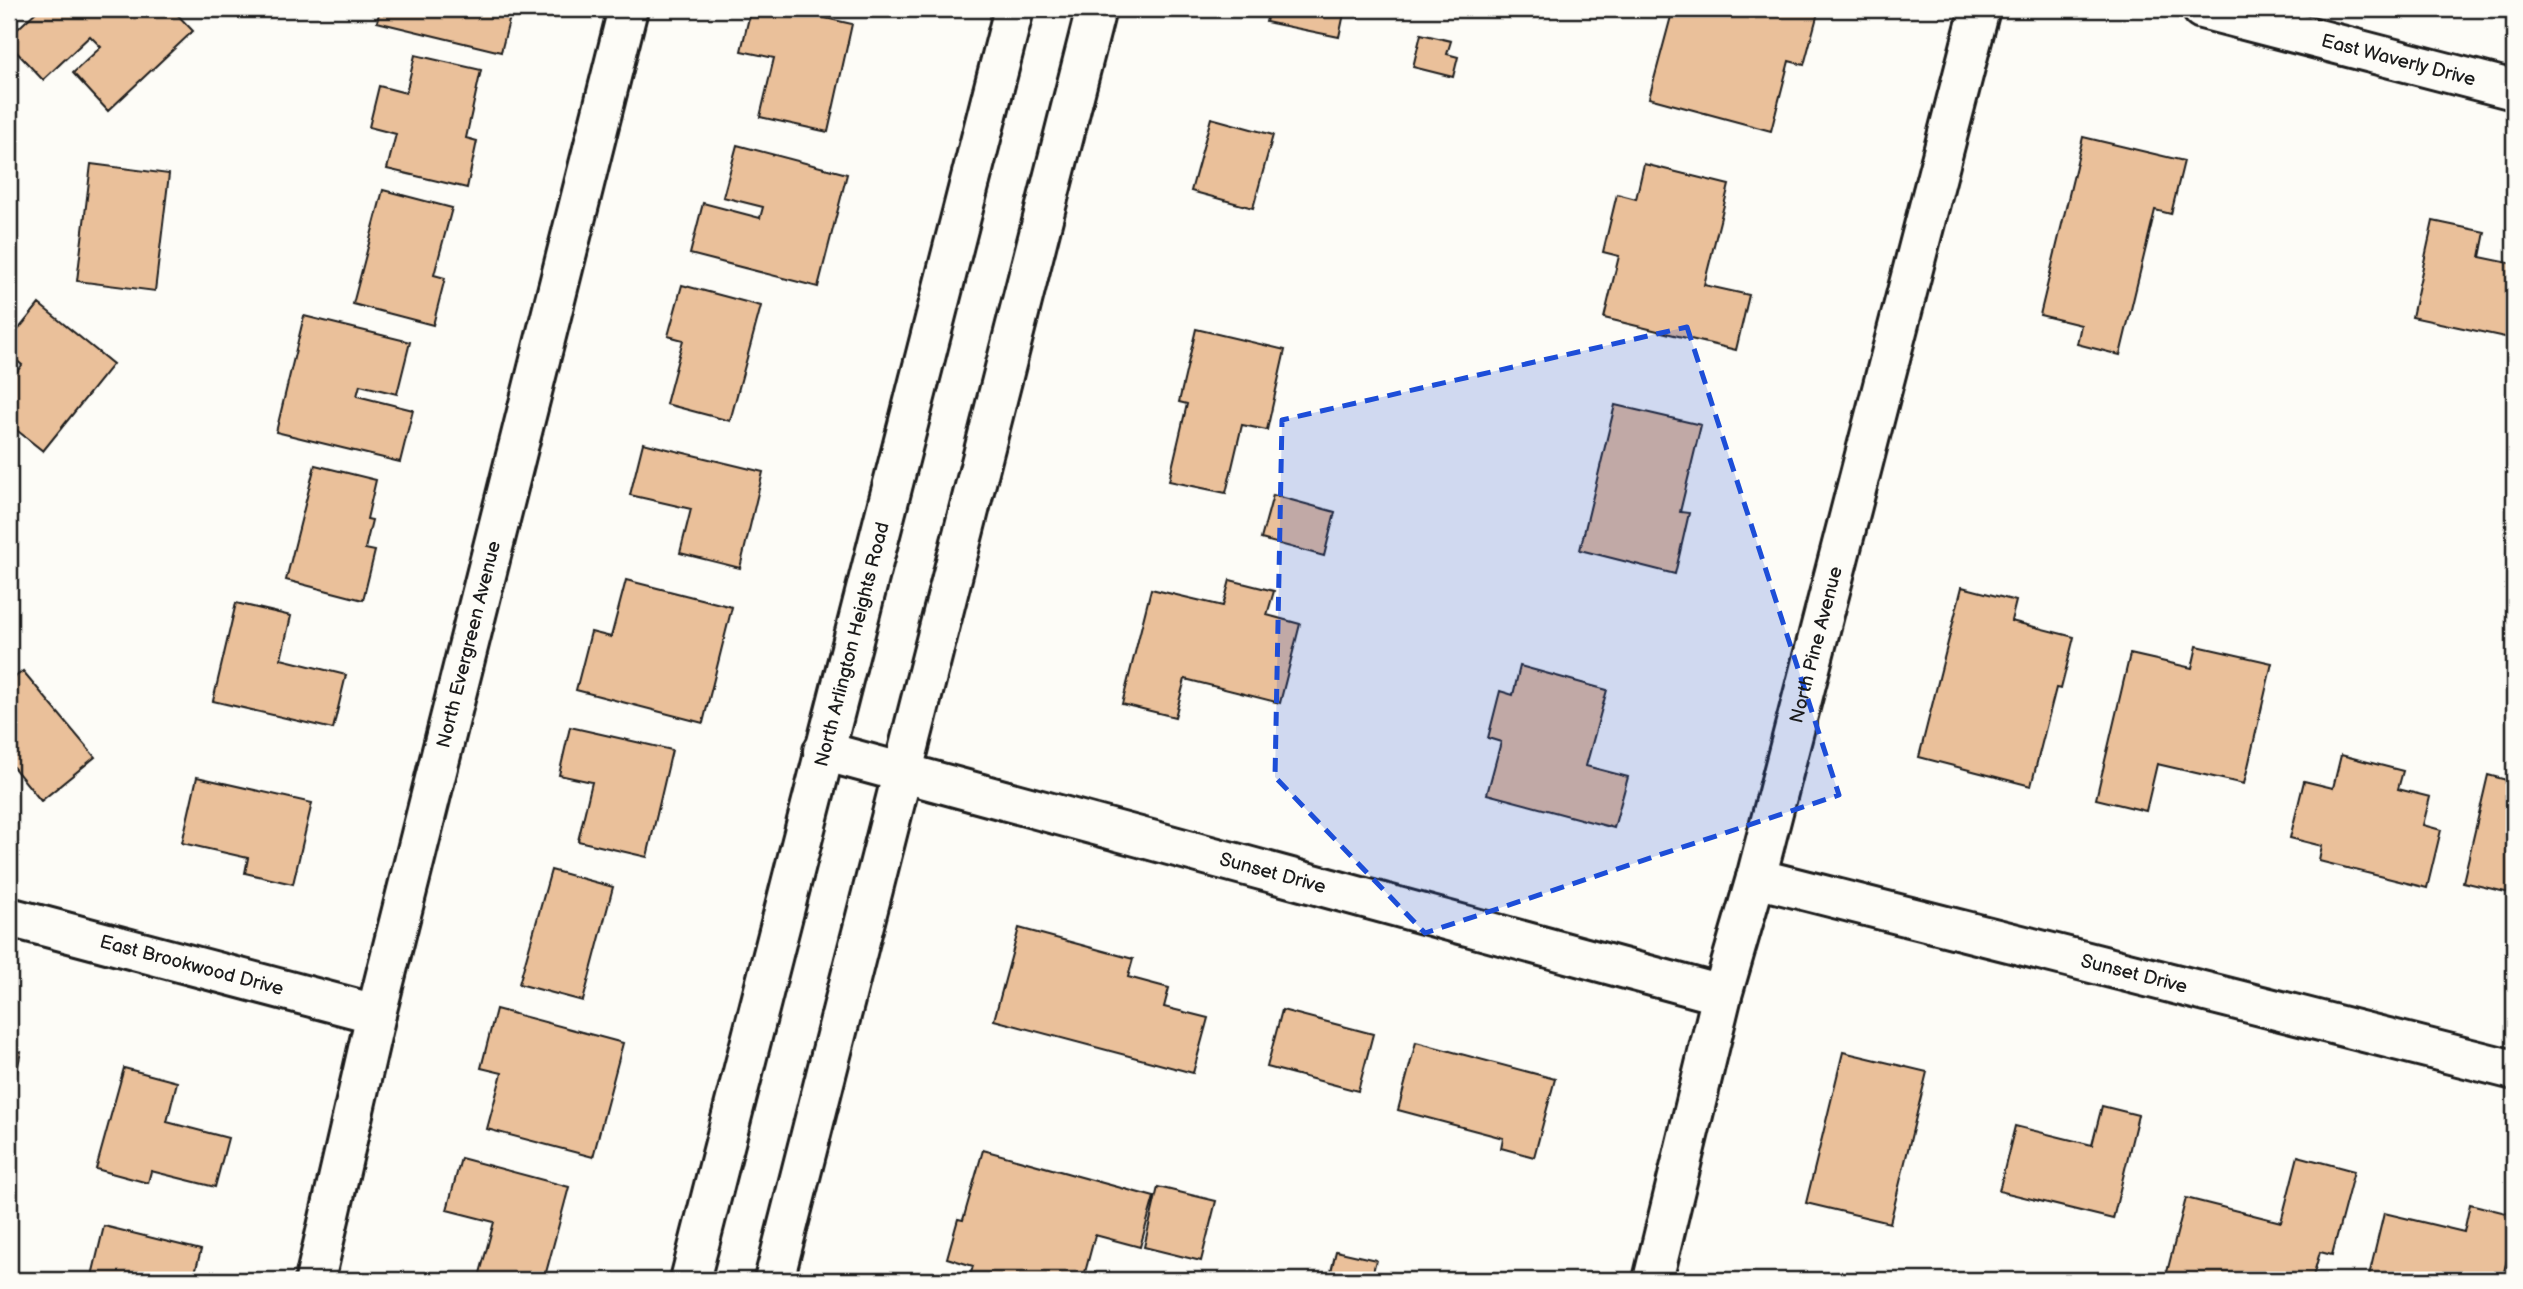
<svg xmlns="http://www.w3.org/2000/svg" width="2523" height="1289" font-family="'Balsamiq Sans',sans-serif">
<rect width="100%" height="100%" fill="#fdfcf7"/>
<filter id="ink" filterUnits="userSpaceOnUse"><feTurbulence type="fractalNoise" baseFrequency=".0143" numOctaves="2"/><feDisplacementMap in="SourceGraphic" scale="14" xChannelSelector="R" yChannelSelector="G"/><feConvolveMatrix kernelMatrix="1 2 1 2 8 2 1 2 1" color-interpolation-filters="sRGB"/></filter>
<g filter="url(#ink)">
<path fill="#eac09a" stroke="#1c1c1c" stroke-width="2" d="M39,9h133l21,22 -85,80 -35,-38 28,-26 -11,-11 -47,44 -34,-36v-7z
M380,9h132l-11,43 -124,-30z
M751,9h34l67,15 -24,108 -68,-15 14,-59 -33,-7z
M1269,9h76l-6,28 -73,-15z
M1673,9h146l-15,56 -15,-4 -18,70 -122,-33z
M1421,34l30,7 -4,13 11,3 -5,20 -40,-10z
M415,55l66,15 -15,68 11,3 -10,47 -80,-19 9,-35 -27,-7 10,-41 27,7z
M1211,118l62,17 -20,73 -62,-17z
M2083,137l101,24 -13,53 -16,-4 -35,145 -43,-11 4,-19 -41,-10z
M737,145l110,29 -29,113 -128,-33 13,-51 57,15 3,-11 -40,-10z
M91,164l78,10 -14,117 -78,-10z
M1644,164l85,21 -25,100 45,10 -13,55 -132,-32 15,-62 -16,-4 14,-58 19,5z
M383,190l69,18 -18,67 11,3 -12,47 -80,-21z
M2433,221l52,11 -5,25 34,7v75l-102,-22z
M682,285l79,21 -31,115 -64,-17 17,-64 -15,-4z
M39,304l74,60 -70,87 -34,-27v-42l13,-17 -13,-11v-13z
M304,316l106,26 -13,52 -37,-9 -3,11 56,14 -13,52 -124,-30z
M1196,329l89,21 -18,80 -25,-5 -16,68 -57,-12 18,-77 -8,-2z
M1615,405l86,20 -21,87 9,1 -14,61 -95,-24z
M643,443l120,29 -23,96 -60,-15 11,-44 -61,-14z
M315,465l61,15 -9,39 5,1 -7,29 10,2 -12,49 -77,-20z
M1273,495l62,17 -11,44 -63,-17z
M626,580l106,27 -29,116 -127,-33 15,-58 20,5z
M1230,580l44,11 -7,24 33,9 -20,79 -95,-24 -10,38 -53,-13 29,-115 72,17z
M1962,587l54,14 -5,20 63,16 -13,52 -5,-1 -25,98 -112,-29z
M236,603l55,13 -10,43 65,16 -13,54 -120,-28z
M2197,646l75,17 -28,121 -87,-20 -11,47 -50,-12 34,-145 62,14z
M1520,666l87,24 -21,76 42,11 -14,51 -127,-34 14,-52 -13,-4 12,-47 13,4z
M23,671l72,86 -54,44 -32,-39v-80z
M570,727l102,23 -25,107 -69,-16 14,-59 -33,-7z
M2341,755l62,16 -5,18 32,8 -7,28 18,5 -14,58 -108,-27 3,-15 -32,-8 14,-57 29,7z
M2488,775l26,7v112l-51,-12z
M197,777l115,26 -19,81 -48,-11 3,-15 -66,-15z
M551,870l62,17 -30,114 -64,-17z
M1019,928l114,31 -5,18 41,11 -5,19 44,11 -15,55 -199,-53z
M496,1009l127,34 -30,114 -106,-28 15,-56 -21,-5z
M1282,1010l91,24 -15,57 -91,-24z
M1416,1042l139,37 -21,78 -33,-9 2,-10 -105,-28z
M9,1049l12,3 -12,55z
M1843,1052l84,20 -37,151 -84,-20z
M124,1068l53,14 -10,40 61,16 -13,49 -64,-16 -3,12 -52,-14z
M2102,1106l36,9 -25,104 -114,-28 16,-65 77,19z
M983,1150l171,47 -14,50 -45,-12 -12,45h-114l4,-14 -26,-8 11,-39 5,1z
M2298,1156l56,15 -22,84 -12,-3 -8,28h-147l21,-82 95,24z
M461,1158l108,29 -25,93h-52l-13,-3 15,-55 -47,-12z
M1158,1187l58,14 -15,60 -57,-14z
M2470,1204l44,11v16l-12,49h-134l16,-67 80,19z
M104,1226l97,24 -8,30h-102z
M1336,1251l40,9 -5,20h-42z"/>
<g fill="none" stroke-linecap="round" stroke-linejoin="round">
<defs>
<g id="street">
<path id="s1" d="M2202,9l312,81"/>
<path id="s2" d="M823,751l899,244"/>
<path id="s3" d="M1756,878l758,192"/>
<path id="s4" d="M9,917l367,97"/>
<path id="s5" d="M315,1280l61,-266 252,-1005"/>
<path id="s6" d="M1653,1280l69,-285 34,-117 224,-869"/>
</g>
<g id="secondary">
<path id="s7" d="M690,1280l324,-1271"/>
<path d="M774,1280l322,-1271"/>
</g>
</defs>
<use href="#street" stroke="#1c1c1c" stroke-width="44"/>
<use href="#secondary" stroke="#1c1c1c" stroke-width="44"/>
<use href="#street" stroke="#fdfcf7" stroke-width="38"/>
<use href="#secondary" stroke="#fdfcf7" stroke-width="38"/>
</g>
</g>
<path fill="#1d4ed8" fill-opacity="0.2" stroke="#1d4ed8" stroke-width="5" stroke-dasharray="14 9" stroke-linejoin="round" d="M1687,327l152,468 -414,138 -150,-156 7,-357z"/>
<g text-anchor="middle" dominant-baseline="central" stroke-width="7" stroke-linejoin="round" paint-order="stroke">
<g font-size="19" fill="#1c1c1c" stroke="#fdfcf7">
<text stroke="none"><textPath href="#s1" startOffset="203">East Waverly Drive</textPath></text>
<text stroke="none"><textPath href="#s5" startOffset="654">North Evergreen Avenue</textPath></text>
<text stroke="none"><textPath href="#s7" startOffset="656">North Arlington Heights Road</textPath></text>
<text stroke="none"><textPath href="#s6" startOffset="656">North Pine Avenue</textPath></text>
<text stroke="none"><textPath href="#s2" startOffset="466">Sunset Drive</textPath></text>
<text stroke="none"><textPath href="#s4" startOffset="189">East Brookwood Drive</textPath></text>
<text stroke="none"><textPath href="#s3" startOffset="390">Sunset Drive</textPath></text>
</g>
</g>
<rect width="2523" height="1289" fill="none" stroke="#fdfcf7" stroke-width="35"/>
<rect x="18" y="18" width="2488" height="1254" fill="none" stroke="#1c1c1c" stroke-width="2.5" filter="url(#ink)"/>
</svg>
